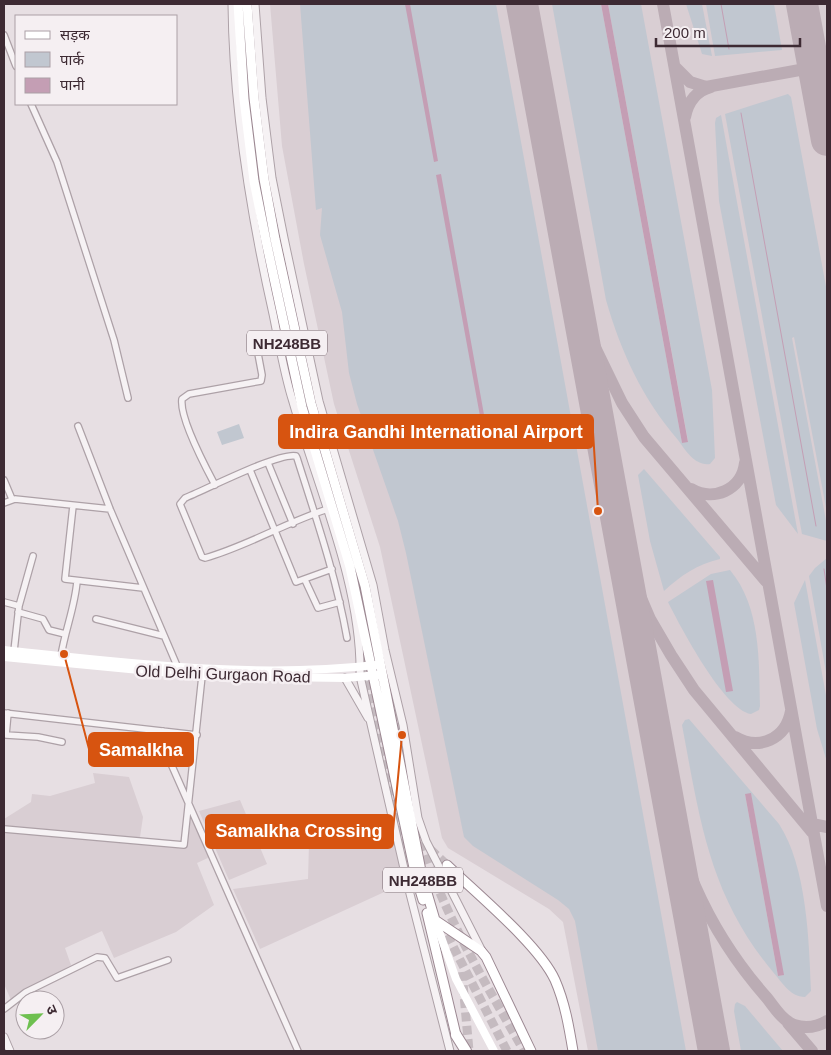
<svg xmlns="http://www.w3.org/2000/svg" width="831" height="1055" font-family="Arial,'Noto Sans Devanagari',sans-serif">
<rect width="100%" height="100%" fill="#e7dfe3"/>
<path fill="#d9ced3" d="M270,4h557v1047h-239l-25,-129 -14,-13 -101,-61 -6,-10 -62,-291 -46,-143 -30,-140 -22,-118z
M93,773l36,4 14,40 -4,27 48,5 4,-34 19,42 -13,6 17,42 -38,27 -62,26 -12,-27 -37,17 6,17 -60,35 -7,-16v-165l27,-17 1,-8 18,2 45,-13z
M240,800l27,64 -38,16 -30,-69z
M391,829l13,54 -144,66 -27,-60 75,-10 1,-35z"/>
<path fill="#c1c7d0" fill-rule="evenodd" d="M300,4h196l190,1047h-88l-23,-130 -6,-12 -11,-9 -85,-54 -9,-9 -58,-284 -8,-32 -41,-117 -8,-31 -7,-61 -22,-77 2,-27 -6,2z
M552,4h49l81,439 6,-2 -80,-437h33l71,386 3,68 -5,6c-15,2 -24,-13 -32,-24 -36,-42 -57,-88 -72,-140z
M686,4h16l10,52 -10,-2z
M706,4h68l8,46 -67,6z
M788,94l3,3 36,195v221l-33,-176 -2,1 35,188v15l-25,-7 -77,-420z
M721,115l77,419 -22,-29 -57,-304 -4,-78 1,-5z
M239,424l5,14 -22,7 -5,-13z
M644,469l76,88v2c-22,5 -40,17 -56,32l-14,-50 -12,-66z
M827,558v120l-18,-102 6,-8z
M730,570c31,37 29,91 30,136l-1,4 -8,4c-27,-4 -71,-88 -83,-112l43,-28z
M805,580l22,121v61l-10,-33 -23,-126z
M689,719l90,105c28,43 30,117 32,167l-6,6c-15,0 -23,-15 -32,-25 -64,-77 -73,-152 -91,-247l3,-5zM745,794h6l32,181 -5,1z
M737,1002l8,4 38,45h-42l-7,-40 1,-7z"/>
<path fill="#c49eb4" d="M405,4h5l28,157 -4,1z
M601,4h7l80,438 -6,1z
M441,174l47,263 -4,1 -48,-263z
M713,580l20,111 -7,1 -20,-111z
M751,793l33,182 -6,1 -33,-182z"/>
<g fill="none" stroke-linecap="round" stroke-linejoin="round">
<path stroke="#c49eb4" stroke-width="1" d="M721,4l8,45
M741,113l75,413
M824,569l3,20"/>
<path stroke="#bbacb4" stroke-width="12" d="M663,4l164,902
M804,4c2,21 4,42 23,54
M675,67l15,15 16,5 121,-22
M822,110l-1,-16 6,-18
M685,117c3,-15 11,-26 26,-30
M572,272l19,67 31,64 22,34 122,144
M691,489c22,13 51,1 54,-26
M615,508l11,46 12,37 12,28 21,36 23,35 118,142
M735,737c24,14 51,2 56,-26
M669,801c7,28 14,57 26,85 18,41 42,78 72,112 8,10 15,22 27,27 12,4 23,2 33,-4
M807,819l5,5 15,3
M788,1023l24,28"/>
<path stroke="#bbacb4" stroke-width="32" d="M522,4l192,1047
M802,4l25,136"/>
<path stroke="#c5bbc0" stroke-width="9" stroke-dasharray="9 4.5" stroke-linecap="butt" d="M252,12l3,47
M260,114l5,34
M361,641l41,203 9,18
M384,657l28,142
M415,816c16,79 70,166 109,235
M430,849l17,16
M441,923l66,128
M462,972l7,79"/>
<defs>
<path id="minor" d="M4,35l12,31
M31,104l26,58 57,178 14,58
M78,426l32,83 68,159
M268,463l25,61
M250,470l46,112 36,-13
M4,480l8,19
M215,485c-9,-17 -36,-67 -33,-86l7,-5 72,-13 1,-6 -6,-32
M4,503l11,-4 95,10
M73,506l-8,73 78,9
M331,508c-43,13 -83,38 -126,50l-3,-1 -22,-53 5,-6c20,-8 94,-46 111,-42l1,2c19,60 39,118 50,180
M305,580l13,28 22,-6
M4,602l15,4
M18,612l25,7 6,11 16,4
M96,619l68,17
M14,651l5,-45 14,-50
M61,656c4,-26 14,-49 16,-75
M4,713l193,22
M8,713l-2,22 32,2 24,5
M163,731v11l5,15 130,294
M4,829l180,16 18,-169
M4,1009l22,-17 71,-35 8,1 12,20 51,-18"/>
<path id="tertiary" d="M232,4c1,105 18,208 41,310 6,29 11,60 20,88 25,87 69,184 67,274l48,210 42,165
M255,4l7,94 10,80 12,60 35,163 54,184 12,65 18,75 15,93 8,23 57,112
M345,678l23,40
M4,1037l6,14"/>
<path id="trunk" d="M238,4l6,95 10,82 12,60 36,166 48,160 66,310 7,23
M247,4l7,94 10,81 11,60 36,164 54,183 57,290 13,44 46,31 5,6 45,94
M447,865c30,29 92,80 108,115 10,23 14,47 18,71
M427,913l29,122"/>
<path id="motorway" d="M456,1035l10,16"/>
</defs>
<use href="#minor" stroke="#ada1a7" stroke-width="8"/>
<use href="#tertiary" stroke="#ada1a7" stroke-width="9"/>
<use href="#trunk" stroke="#9c8892" stroke-width="11"/>
<use href="#motorway" stroke="#9c8892" stroke-width="12"/>
<use href="#minor" stroke="#f6f2f4" stroke-width="5.5"/>
<use href="#tertiary" stroke="#f6f2f4" stroke-width="7"/>
<path stroke="#fff" stroke-width="8" d="M4,650c123,13 247,29 372,15
M4,657l198,19 143,2 33,-3
M435,920l21,59 38,72"/>
<use href="#trunk" stroke="#fff" stroke-width="9"/>
<use href="#motorway" stroke="#fff" stroke-width="10"/>
</g>
<g text-anchor="middle" dominant-baseline="central" stroke-width="5" stroke-linejoin="round" paint-order="stroke">
<g fill="#f5eff2" stroke="#74656c" stroke-width="1">
<rect x="247" y="330.5" width="80" height="25" rx="4"/>
<rect x="383" y="867.5" width="80" height="25" rx="4"/>
</g>
<g font-size="15" font-weight="bold" fill="#3d2a33">
<text x="287" y="343">NH248BB</text>
<text x="423" y="880">NH248BB</text>
</g>
<g font-size="16" fill="#3d2a33" stroke="#f5eff2">
<text transform="translate(223 674) rotate(2)">Old Delhi Gurgaon Road</text>
</g>
</g>
<path fill="none" stroke="#d75410" stroke-width="2" d="M598 511L593 432M64 654L89 749M402 735L393 831"/>
<g fill="#d75410" stroke="#f5eff2" stroke-width="2">
<circle cx="598" cy="511" r="5"/>
<circle cx="64" cy="654" r="5"/>
<circle cx="402" cy="735" r="5"/>
</g>
<g fill="#d75410" stroke="#d75410" stroke-width="2">
<rect x="279" y="415" width="314" height="33" rx="5"/>
<rect x="89" y="733" width="104" height="33" rx="5"/>
<rect x="206" y="815" width="187" height="33" rx="5"/>
</g>
<g font-size="18" text-anchor="middle" font-weight="bold" fill="#fff">
<text x="436" y="438">Indira Gandhi International Airport</text>
<text x="141" y="756">Samalkha</text>
<text x="299" y="837">Samalkha Crossing</text>
</g>
<rect width="831" height="1055" fill="none" stroke="#3d2a33" stroke-width="10"/>
<rect x="15" y="15" width="162" height="90" fill="#f5eff2" stroke="#aba0a6"/>
<rect x="25" y="31" width="25" height="8" fill="#ffffff" stroke="#aba0a6"/>
<text x="60" y="40" font-size="15" fill="#3d2a33">सड़क</text>
<rect x="25" y="52" width="25" height="15" fill="#c1c7d0" stroke="#aba0a6"/>
<text x="60" y="65" font-size="15" fill="#3d2a33">पार्क</text>
<rect x="25" y="78" width="25" height="15" fill="#c49eb4" stroke="#aba0a6"/>
<text x="60" y="90" font-size="15" fill="#3d2a33">पानी</text>
<g transform="translate(40 1015) rotate(66)"><circle r="24" fill="#f5eff2" stroke="#aba0a6"/>
<path d="M0-4L9 19L0 12L-9 19Z" fill="#6ec050"/>
<text y="-8" font-size="14" font-weight="bold" text-anchor="middle" fill="#3d2a33">उ</text>
</g>
<path d="M656 38v8h144v-8" fill="none" stroke="#3d2a33" stroke-width="2.5"/>
<text x="664" y="38" font-size="15" fill="#3d2a33" stroke="#f5eff2" stroke-width="4" paint-order="stroke">200 m</text>
</svg>
